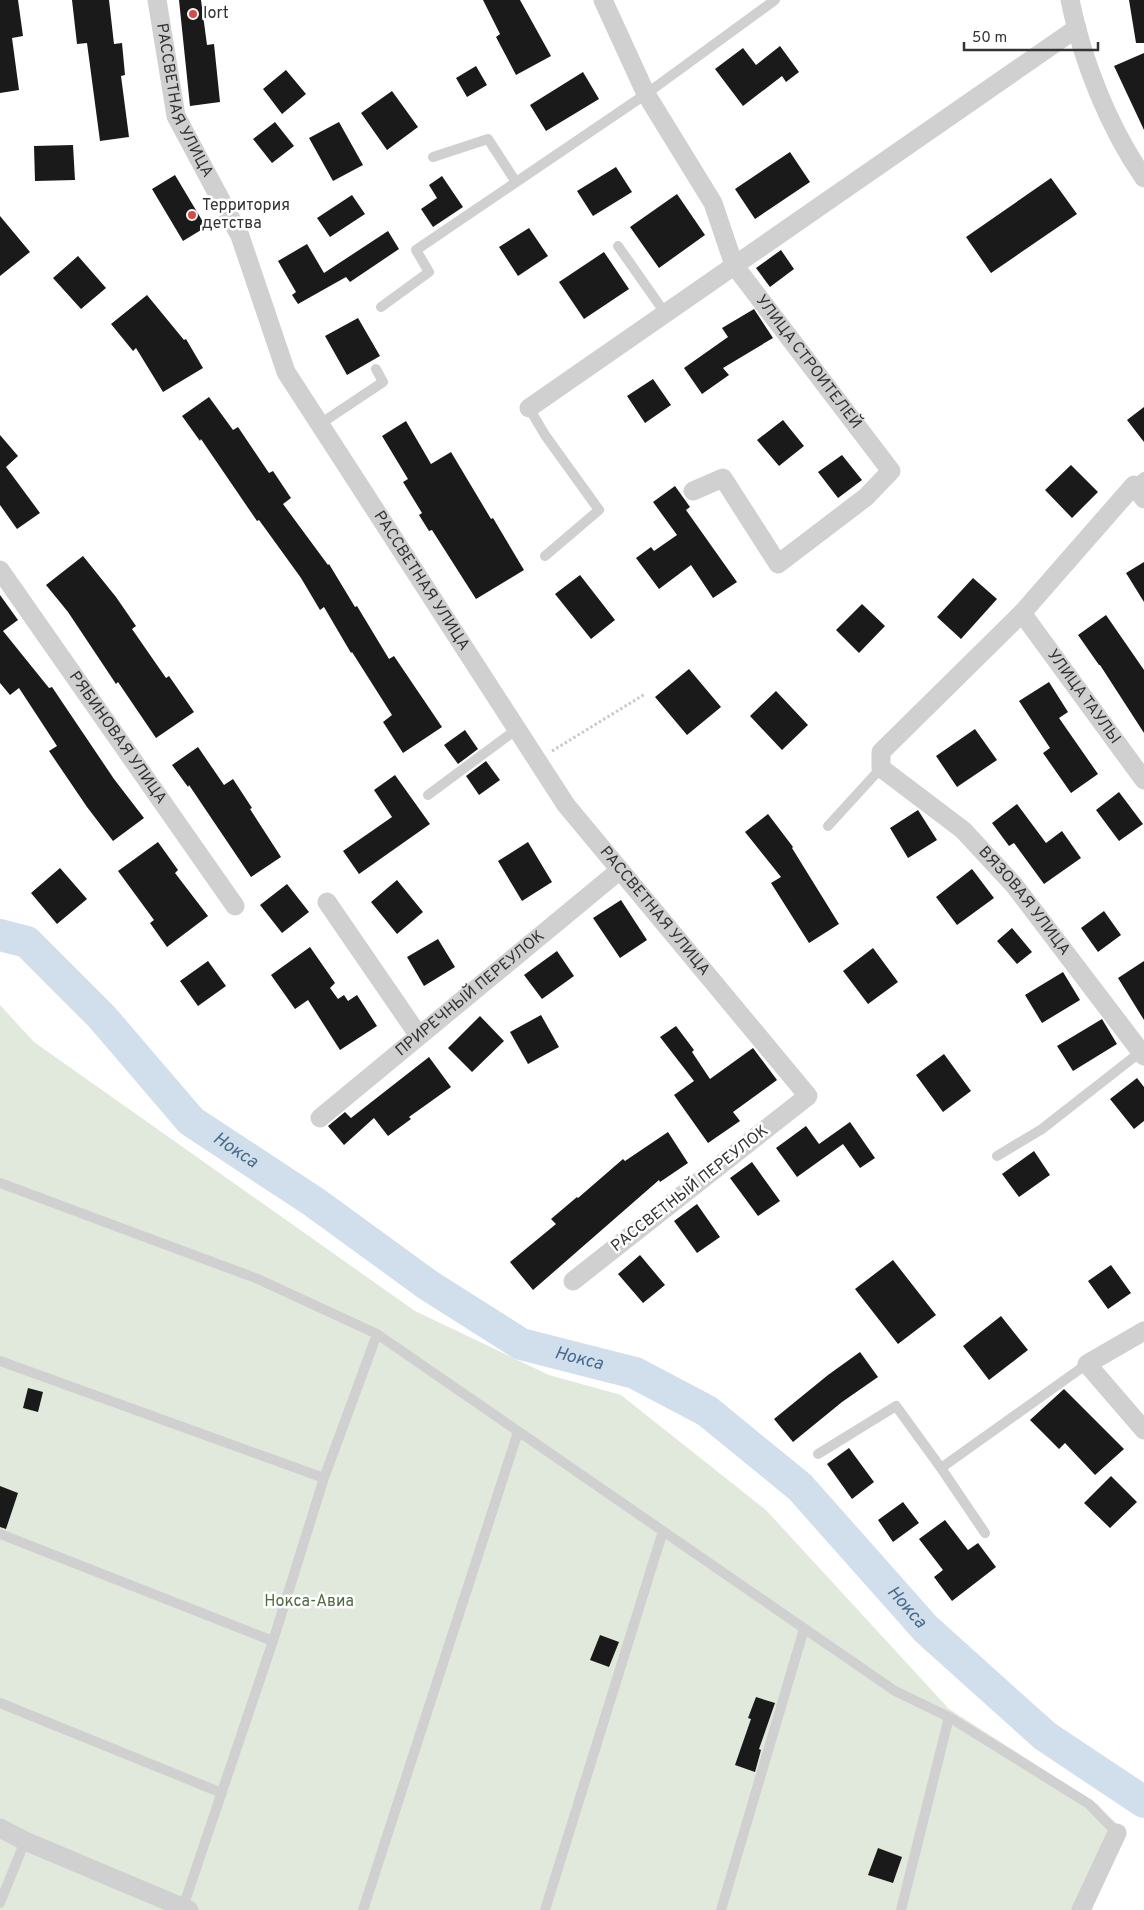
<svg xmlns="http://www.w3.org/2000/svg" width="1144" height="1910" font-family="Overpass,sans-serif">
<rect width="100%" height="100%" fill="#fff"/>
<path fill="#e1e9dd" d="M0,1005l34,37 381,269 134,64 72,20 145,115 183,199 147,94 28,28 -38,79h-1086z"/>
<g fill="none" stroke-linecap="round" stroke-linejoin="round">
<path stroke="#d1deeb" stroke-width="32" id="s1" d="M0,935l27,7 75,75 89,104 123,81 114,83 93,59 114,29 72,38 93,76 126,142 119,107 99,66"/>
</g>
<path fill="#1a1a1a" d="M0,0h18l5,36 -11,2 7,52 -19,3z
M72,0h37l5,44 8,-1 3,32 -4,1 8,61 -29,4 -13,-98 -10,1z
M179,0h22l6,45 7,-1 6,58 -30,4z
M483,0h37l31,56 -35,19 -20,-38 4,-3z
M1129,0h15v43h-8z
M780,46l19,26 -13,10 -4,-6 -39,30 -28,-37 28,-21 13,17z
M1144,53v77l-30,-64z
M476,66l11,19 -20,12 -11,-19z
M286,70l20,24 -24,20 -19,-25z
M583,72l16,27 -53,32 -16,-26z
M392,91l26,36 -31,23 -26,-37z
M275,122l19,24 -22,17 -19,-24z
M339,122l24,43 -30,16 -24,-43z
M73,145l2,35 -40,1 -1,-35z
M790,152l20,30 -55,37 -20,-30z
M616,167l16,25 -39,24 -16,-25z
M175,175l31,52 -23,14 -31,-52z
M442,176l21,31 -30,20 -12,-18 16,-11 -8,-13z
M1051,178l26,36 -86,59 -25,-36z
M677,194l28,41 -46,33 -29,-41z
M352,195l13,19 -35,23 -13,-19z
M0,216l30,36 -30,24z
M529,228l19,28 -30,20 -19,-29z
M388,231l11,18 -49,33 -4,-5 -48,27 -6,-9 4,-3 -18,-31 29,-17 17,29z
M781,250l13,19 -24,18 -14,-19z
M604,252l25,37 -45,30 -25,-37z
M78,256l28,32 -25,21 -28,-31z
M147,295l37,45 2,-1 17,29 -40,24 -27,-44 -3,3 -22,-27z
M754,309l19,29 -50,30 6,7 -27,19 -18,-26 44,-31 -6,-9z
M358,318l22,38 -33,19 -22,-39z
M653,379l18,26 -26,18 -18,-27z
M209,397l24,33 5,-3 31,46 4,-2 18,27 -8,6 45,61 1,-1 26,43 2,-1 32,53 5,-3 48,71 -39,26 -20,-31 9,-7 -40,-63 -1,1 -27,-46 -4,3 -19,-32 -42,-58 -2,1 -56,-82 -1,2 -18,-25z
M1144,407v35l-17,-22z
M783,420l21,26 -25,20 -22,-26z
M406,421l25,43 20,-12 40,67 2,-1 31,52 -48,29 -44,-69 -3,1 -10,-16 3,-2 -19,-31 5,-3 -26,-43z
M0,435l18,21 -12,11 34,46 -23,16 -17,-24z
M842,455l20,25 -24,18 -20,-26z
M1071,465l27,27 -26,26 -27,-28z
M675,486l15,21 -4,3 51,72 -24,16 -22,-33 -32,24 -23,-31 15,-11 3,4 23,-16 -24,-33z
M83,556l33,41 20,29 -4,3 34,49 3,-2 25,36 -38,26 -38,-56 -2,2 -48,-72 -22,-27z
M1144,562v40l-18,-29z
M580,575l35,45 -24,19 -36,-45z
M973,578l24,21 -36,40 -24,-22z
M0,595l18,25 -15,11 46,57 3,-1 62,92 30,39 -31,23 -26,-34 -38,-56 8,-5 -38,-58 -9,7 -10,-12z
M862,604l23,22 -26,27 -23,-23z
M1106,615l38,55v63l-44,-68h-1l-21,-30z
M689,669l32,38 -34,28 -32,-38z
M1049,682l19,30 -9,6 39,56 -27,19 -28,-40 7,-5 -31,-47z
M776,691l32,34 -26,25 -32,-34z
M975,729l22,31 -40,27 -21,-31z
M465,730l13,19 -20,15 -14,-19z
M198,747l26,38 9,-6 19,29 -2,1 31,48 -30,20 -62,-92 -1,2 -16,-22z
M486,761l14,19 -21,15 -13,-19z
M395,775l35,49 -71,50 -16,-23 49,-34 -18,-27z
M1119,792l24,32 -24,17 -23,-31z
M1017,804l29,39 16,-12 19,27 -37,26 -30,-41 -5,3 -17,-23z
M918,810l19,30 -29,18 -18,-30z
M768,814l25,33 -1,1 47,76 -30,19 -38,-60 10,-6 -36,-45z
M158,842l20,28 -3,3 33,43 -41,31 -17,-24 4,-3 -36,-49z
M528,842l24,40 -30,19 -24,-40z
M60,868l27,31 -30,25 -26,-31z
M972,869l22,29 -37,27 -21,-28z
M397,880l26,32 -26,22 -26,-32z
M287,884l22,28 -27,21 -22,-28z
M621,900l26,40 -27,18 -27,-40z
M1104,911l17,24 -23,17 -17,-24z
M1012,928l20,24 -15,12 -20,-23z
M438,939l17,28 -31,19 -17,-29z
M310,947l25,36 -5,5 8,11 6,-4 4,6 9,-6 20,31 -37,24 -32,-50 -13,9 -24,-34z
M873,948l25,34 -30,22 -25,-33z
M557,951l17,25 -32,23 -18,-24z
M208,961l18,25 -28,20 -18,-25z
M1144,961v59l-26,-42z
M1063,972l17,28 -38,23 -17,-28z
M541,1015l18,32 -31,17 -18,-32z
M480,1016l24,25 -32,31 -24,-24z
M1102,1019l15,25 -44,27 -16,-25z
M676,1026l18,24 -2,2 18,27 43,-31 24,32 -44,32 7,9 -32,22 -34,-48 20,-14 -34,-44z
M944,1054l27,37 -28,21 -27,-37z
M429,1057l22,30 -42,30 2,2 -23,17 -14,-18 -30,27 -16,-19 17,-14 6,6z
M1137,1078l7,9v34l-10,8 -24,-30z
M850,1122l25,36 -15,10 -17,-24 -46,33 -21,-29 30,-22 13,18z
M668,1132l20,31 -28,19 -1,-2 -126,110 -23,-28 46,-38 -5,-5 26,-22 1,1 45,-39 2,2z
M1034,1151l16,24 -31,22 -17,-23z
M752,1162l28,39 -22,15 -28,-38z
M697,1204l23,33 -23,16 -23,-32z
M640,1255l25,30 -22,18 -25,-29z
M893,1260l43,55 -38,29 -43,-55z
M1111,1265l20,28 -23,16 -20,-28z
M1001,1316l27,34 -39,30 -26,-34z
M860,1352l18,25 -36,25 -49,40 -19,-23 54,-44z
M28,1388l15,4 -5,20 -15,-4z
M1064,1389l60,60 -29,26 -30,-32 -6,6 -29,-29z
M849,1448l25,34 -22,17 -25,-35z
M1111,1476l26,26 -27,26 -26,-25z
M0,1486l18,7 -12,36 -6,-2z
M903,1502l16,21 -26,19 -15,-22z
M945,1520l23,30 10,-7 18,24 -44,34 -18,-24 9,-7 -24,-31z
M600,1635l19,7 -10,25 -19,-7z
M756,1697l19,6 -16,46 2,1 -6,22 -20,-7 16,-46 -3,-1z
M878,1848l24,9 -9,26 -25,-8z"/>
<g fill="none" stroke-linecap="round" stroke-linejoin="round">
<path stroke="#cacaca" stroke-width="3" stroke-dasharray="2.5 2.5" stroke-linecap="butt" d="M552,751l93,-57"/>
<path stroke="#d0d0d0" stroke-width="10" d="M433,157l55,-18 28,43
M618,246l47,67
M381,307l48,-35 -13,-22 230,-156 129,-94
M529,408l16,27 54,75 -54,46
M320,424l63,-42 -7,-13
M1134,485l10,-8
M428,795l89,-66
M828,826l53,-58
M997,1156l45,-27 101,-79
M0,1183l258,96 119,55 518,357 54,26 140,87 28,29
M0,1361l324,117
M818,1454l78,-48 45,62 146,-104
M941,1468l44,65
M0,1534l273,107
M0,1703l222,90
M0,1903l25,-62
M182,1910l91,-269 51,-163 53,-144
M363,1910l155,-478
M545,1910l118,-379
M721,1910l83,-281
M901,1910l48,-193"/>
<g stroke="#d0d0d0" stroke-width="19">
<path id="s2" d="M157,0l19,116 64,120 46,136 280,433 242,291 -235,185"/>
<path id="s3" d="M603,0l43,94 67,109 21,62 157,206 -25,26 -88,67 -55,-86 -30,13"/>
<path d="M1070,0c12,60 39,128 74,178"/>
<path d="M529,408l548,-380"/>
<path id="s4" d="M1144,499l-10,-14 -112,128 -141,139v16l82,62 51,55 130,171"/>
<path id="s5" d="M0,570l235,336"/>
<path id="s6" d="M1022,613l122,167"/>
<path d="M327,902l92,134"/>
<path id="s7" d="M320,1118l300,-248"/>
<path d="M1144,1331l-57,33 57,66"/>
<path d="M0,1828l25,13 164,69"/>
<path d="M1081,1910l36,-77"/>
</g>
</g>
<g fill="#d74b47" stroke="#fff" stroke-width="2">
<circle cx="193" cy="14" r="5"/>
<circle cx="192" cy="215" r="5"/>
</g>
<g text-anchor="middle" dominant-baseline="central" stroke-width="5" stroke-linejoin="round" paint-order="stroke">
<g font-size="16" fill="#333" stroke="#fff" text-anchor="start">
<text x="203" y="14">Iort</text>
<text x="202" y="206">Территория<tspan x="202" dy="18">детства</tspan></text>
</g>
<g font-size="16" fill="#333" stroke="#fff">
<text stroke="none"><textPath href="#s2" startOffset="105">РАССВЕТНАЯ УЛИЦА</textPath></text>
<text stroke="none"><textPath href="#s3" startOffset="419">УЛИЦА СТРОИТЕЛЕЙ</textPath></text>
<text stroke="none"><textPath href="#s2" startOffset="646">РАССВЕТНАЯ УЛИЦА</textPath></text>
<text stroke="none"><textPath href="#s6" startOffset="104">УЛИЦА ТАУЛЫ</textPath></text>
<text stroke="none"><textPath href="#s5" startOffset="205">РЯБИНОВАЯ УЛИЦА</textPath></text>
<text stroke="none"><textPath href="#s4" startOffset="598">ВЯЗОВАЯ УЛИЦА</textPath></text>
<text stroke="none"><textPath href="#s2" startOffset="1051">РАССВЕТНАЯ УЛИЦА</textPath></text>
<text stroke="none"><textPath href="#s7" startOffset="195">ПРИРЕЧНЫЙ ПЕРЕУЛОК</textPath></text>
<text transform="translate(690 1189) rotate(-38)">РАССВЕТНЫЙ ПЕРЕУЛОК</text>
</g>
<g font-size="16" fill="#526b43" stroke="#fff">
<text x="309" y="1602">Нокса-Авиа</text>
</g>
<g font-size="18" font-style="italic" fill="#466b8f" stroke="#fff">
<text stroke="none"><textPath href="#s1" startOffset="324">Нокса</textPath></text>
<text stroke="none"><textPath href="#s1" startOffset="729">Нокса</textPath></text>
<text stroke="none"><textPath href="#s1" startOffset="1149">Нокса</textPath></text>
</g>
</g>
<path d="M964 42v8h134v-8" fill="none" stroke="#333333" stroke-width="2.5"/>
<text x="972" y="42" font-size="15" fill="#333333" stroke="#ffffff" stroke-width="4" paint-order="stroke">50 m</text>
</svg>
